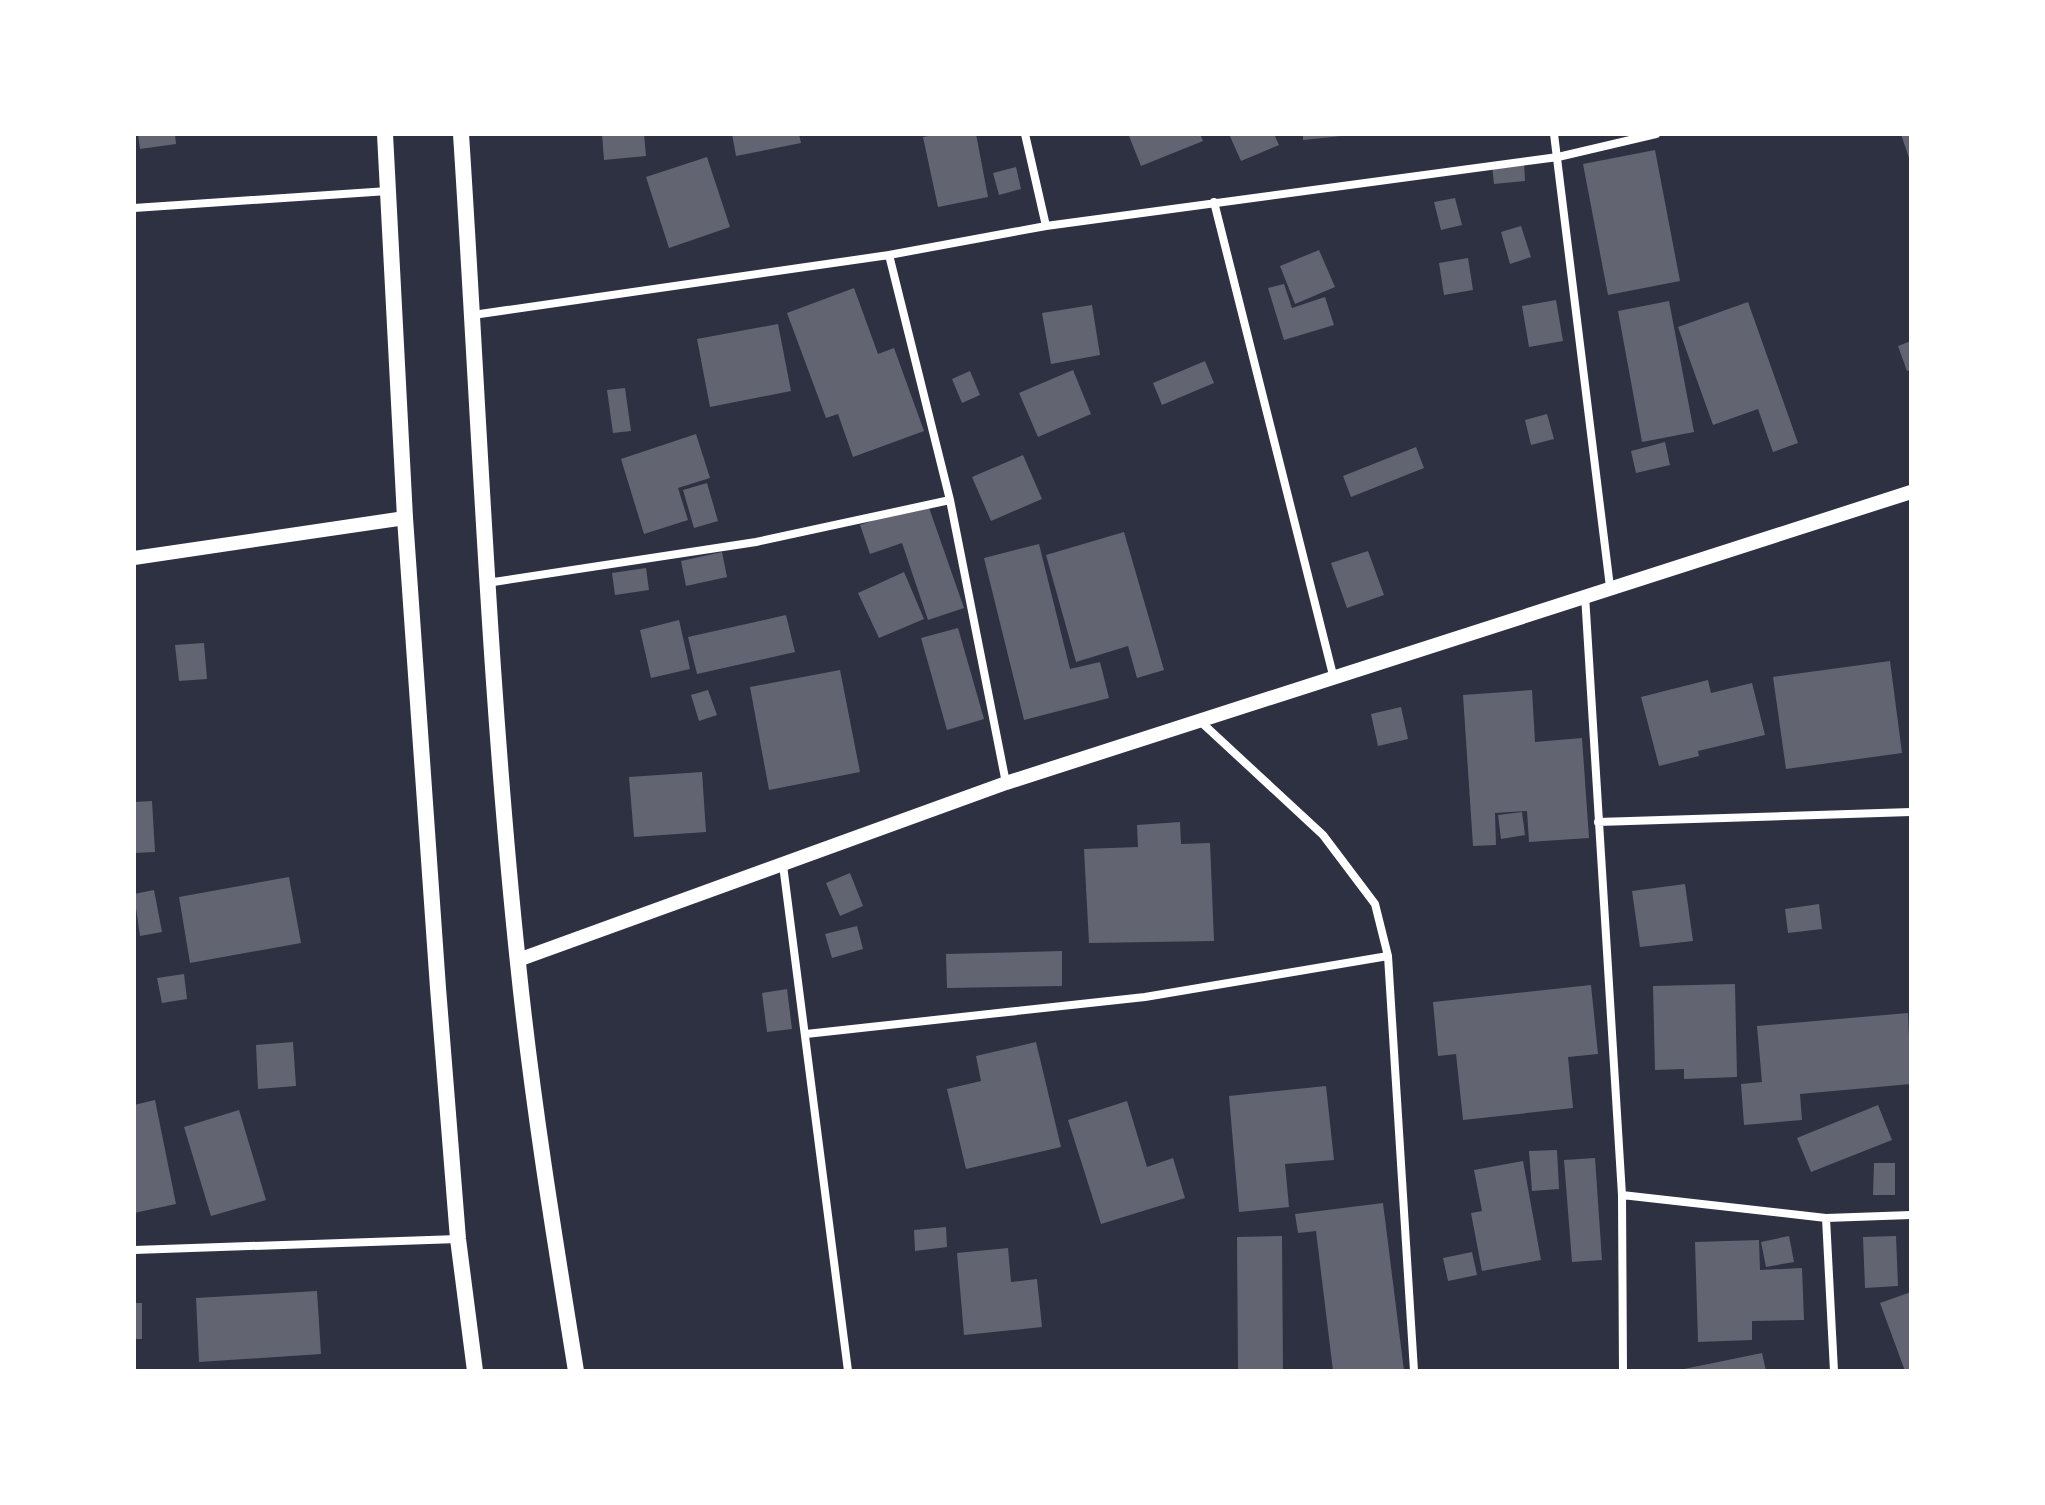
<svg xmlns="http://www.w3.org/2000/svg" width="2045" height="1505" font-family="'Public Sans',sans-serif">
<rect width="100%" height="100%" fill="#2d3142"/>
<path fill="#626471" d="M138,134h37l1,10 -36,5z
M602,134h42l2,22 -42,4z
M732,134h67l2,9 -65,13z
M940,134h36l12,63 -50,10 -15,-70z
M1133,134h67l3,7 -62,25 -12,-30z
M1229,134h45l5,11 -38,16z
M1303,134h39v2l-39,4z
M1901,134h10v27h-1z
M1655,150l25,131 -72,14 -25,-131z
M707,157l23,70 -61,21 -23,-71z
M1524,163l1,18 -31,3 -2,-19z
M1016,167l5,22 -22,6 -6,-22z
M1455,198l7,27 -21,5 -7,-28z
M1521,226l10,31 -21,7 -9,-32z
M1319,250l16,37 -40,17 -15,-38z
M1468,258l5,32 -29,5 -5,-32z
M1284,284l8,24 33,-11 9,28 -50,15 -16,-52z
M854,288l24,66 16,-6 30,83 -71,26 -15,-43 -12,4 -39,-105z
M1556,300l7,41 -34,6 -7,-41z
M1669,301l25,131 -52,10 -24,-131z
M1748,302l50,141 -25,9 -15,-43 -45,16 -35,-98z
M1092,305l8,50 -49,9 -9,-51z
M778,324l13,67 -81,16 -13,-68z
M1911,341v29l-4,1 -9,-25z
M1205,361l9,22 -52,22 -9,-22z
M1073,370l18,44 -53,23 -19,-44z
M970,371l10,24 -18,8 -10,-24z
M625,388l6,43 -18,2 -6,-43z
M1547,414l7,25 -23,6 -6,-25z
M696,434l14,44 -32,10 10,32 -44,14 -23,-75z
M1665,442l5,23 -34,8 -5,-22z
M1416,447l8,21 -73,29 -8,-21z
M1023,455l19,44 -51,22 -19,-44z
M707,483l11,38 -24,7 -11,-38z
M927,502l37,106 -36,12 -26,-77 -32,11 -10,-29z
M1124,532l40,138 -27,8 -9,-32 -52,16 -30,-107z
M1039,544l31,125 30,-7 9,36 -85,22 -40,-162z
M1368,551l16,44 -37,13 -16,-45z
M722,552l5,25 -41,9 -5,-25z
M646,568l3,22 -34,5 -3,-22z
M904,572l20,47 -45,19 -21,-45z
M786,615l9,37 -98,22 -9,-37z
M679,620l11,49 -39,9 -11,-48z
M958,628l26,91 -37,11 -26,-92z
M204,643l3,36 -28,2 -4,-36z
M1890,661l12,92 -116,16 -13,-92z
M840,670l20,102 -91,18 -19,-103z
M1708,680l3,13 41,-10 13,52 -67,16 1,5 -40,10 -18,-69z
M708,690l9,25 -18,6 -8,-26z
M1532,690l3,52 47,-4 7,100 -60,4 -2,-31 -32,2 1,32 -23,1 -10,-151z
M1401,707l7,32 -30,7 -7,-32z
M702,772l4,60 -72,5 -5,-60z
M152,801l3,51 -21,1v-51z
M1522,812l3,23 -24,4 -3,-24z
M1180,822l1,22 29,-1 4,98 -125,2 -5,-94 54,-2 -1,-22z
M850,873l13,33 -23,10 -14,-33z
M289,877l12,66 -111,20 -11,-66z
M1685,884l8,57 -53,6 -8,-56z
M154,890l8,42 -22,4 -6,-42z
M1819,904l3,25 -34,4 -3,-24z
M857,926l6,23 -31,9 -7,-24z
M1062,951v35l-115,2 -1,-34z
M184,974l3,25 -25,4 -5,-25z
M1735,984l2,93 -53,2v-10l-29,1 -2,-84z
M1591,985l7,69 -30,3 5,51 -110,12 -7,-66 -18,2 -5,-54z
M787,989l5,40 -25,3 -5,-39z
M1908,1013l3,71 -111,10 2,26 -58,5 -3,-41 21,-2 -5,-56z
M293,1042l3,44 -38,3 -2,-44z
M1036,1042l25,105 -95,22 -19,-80 34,-8 -5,-25z
M1326,1086l8,74 -49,4 4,43 -50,5 -10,-116z
M155,1100l21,104 -42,9v-108z
M1127,1101l20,66 26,-9 12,40 -84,26 -33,-104z
M1878,1105l14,35 -81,32 -14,-34z
M239,1110l27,90 -55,16 -27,-89z
M1557,1150l2,39 -27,2 -3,-40z
M1595,1158l7,102 -30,2 -8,-102z
M1523,1161l18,99 -59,11 -11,-58 11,-2 -8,-41z
M1874,1163h21v32h-22z
M1383,1203l21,168h-71l-17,-140 -18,2 -3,-19z
M946,1227l1,20 -32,4 -1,-21z
M1282,1236l1,135h-45l-1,-134z
M1789,1236l5,26 -28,5 -5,-25z
M1896,1236l2,50 -33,2 -2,-51z
M1759,1240l1,30 42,-2 2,52 -52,1v19l-54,2 -3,-100z
M1008,1248l3,34 26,-3 5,48 -78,8 -7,-82z
M1472,1252l5,23 -29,6 -5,-23z
M317,1291l4,63 -122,8 -3,-64z
M1911,1292v79h-6l-25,-68z
M134,1303h8v36h-8z
M1762,1353l4,18h-87v-1z"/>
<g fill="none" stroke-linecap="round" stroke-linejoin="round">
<path stroke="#fff" stroke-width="8" d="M1025,134l21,92
M1554,134l56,453
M1214,202l120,477
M134,208l254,-17
M889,255l61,245 56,283
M473,315l416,-60 157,-29 512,-69 98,-23
M487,583l269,-41 194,-42
M1585,595l37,600 1,176
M1201,722l122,113 52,69 13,52 26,415
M1598,822l313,-10
M783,865l65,506
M806,1034l339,-37 243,-41
M1622,1195l204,23 85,-3
M1826,1218l8,153
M134,1250l324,-11"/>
<path stroke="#fff" stroke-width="14" d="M134,558l271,-40
M518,960l488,-177 905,-291"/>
<path stroke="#fff" stroke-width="16" d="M385,134l20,384 33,470 20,251 17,132
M461,134c18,276 28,554 57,829 14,137 36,272 58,408"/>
</g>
<rect width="2045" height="1505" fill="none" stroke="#ffffff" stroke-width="272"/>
</svg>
